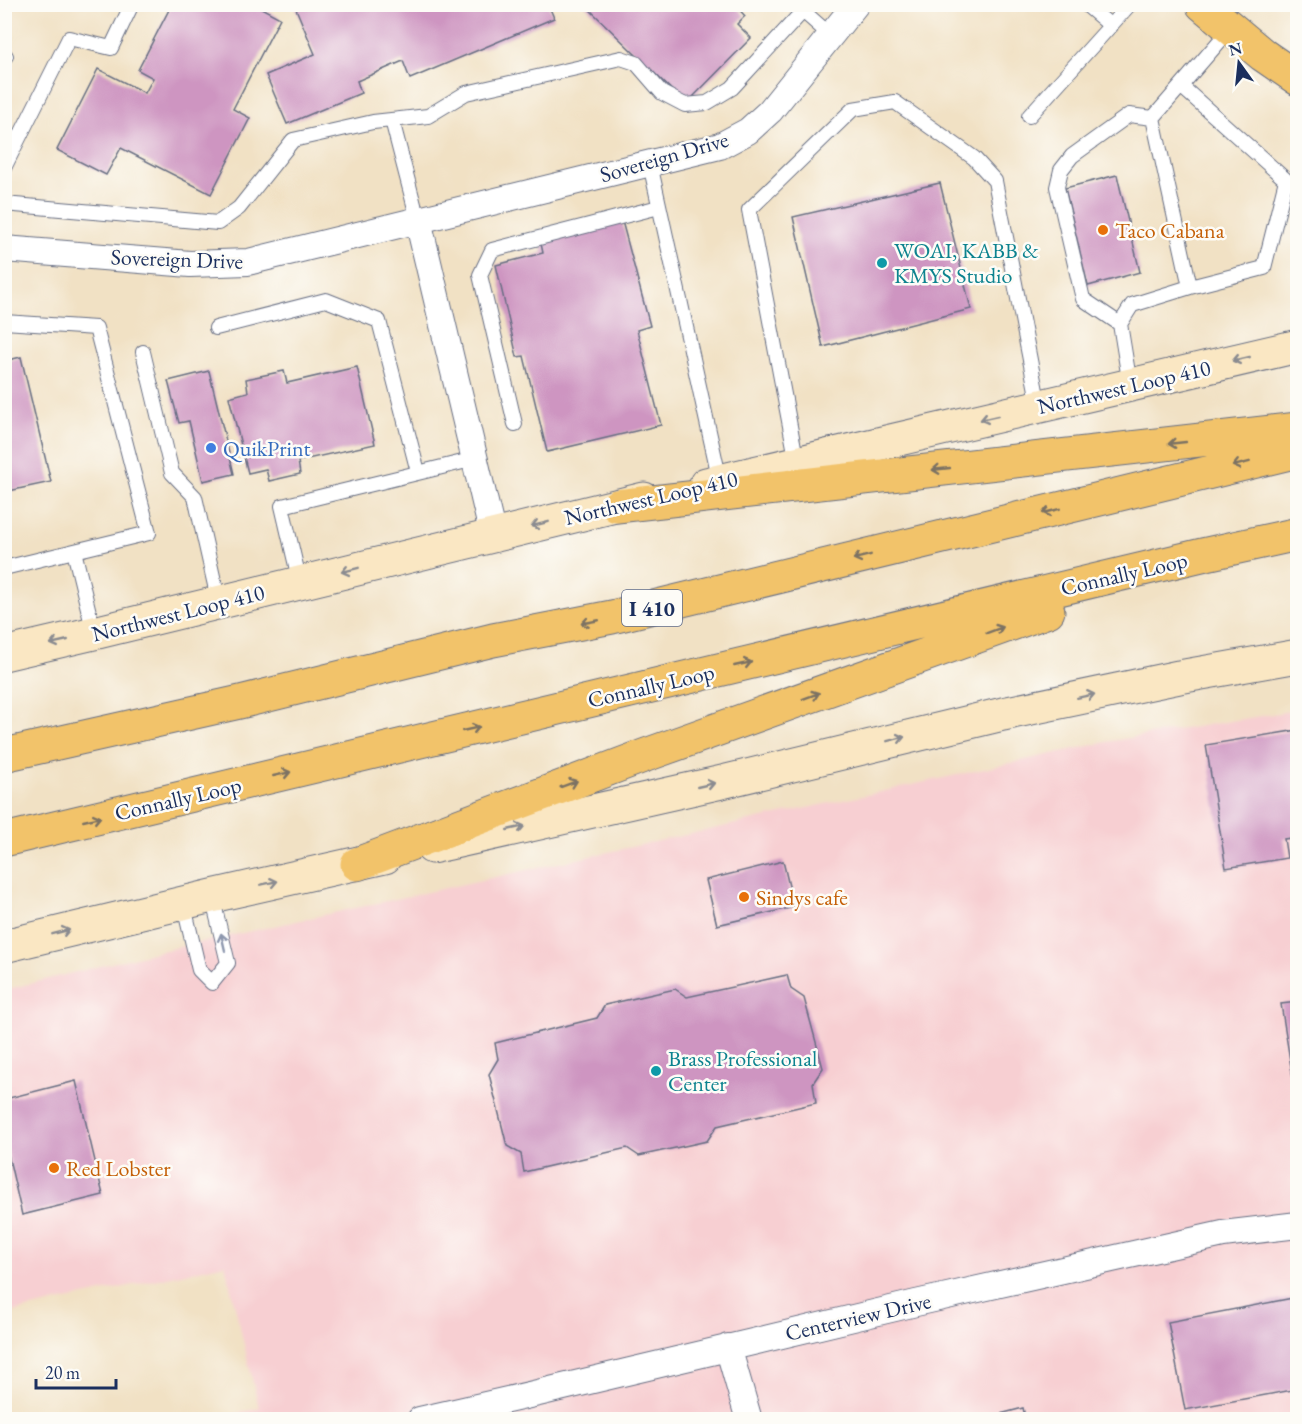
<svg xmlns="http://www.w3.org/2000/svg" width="1302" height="1424" font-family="'EB Garamond',serif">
<rect width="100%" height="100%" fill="#fdfcf7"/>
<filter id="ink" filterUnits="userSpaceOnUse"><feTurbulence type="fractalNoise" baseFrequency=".0167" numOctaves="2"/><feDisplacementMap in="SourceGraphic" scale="12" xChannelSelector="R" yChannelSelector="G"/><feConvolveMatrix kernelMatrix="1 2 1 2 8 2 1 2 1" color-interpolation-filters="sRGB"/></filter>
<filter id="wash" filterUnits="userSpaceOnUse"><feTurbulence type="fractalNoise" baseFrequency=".008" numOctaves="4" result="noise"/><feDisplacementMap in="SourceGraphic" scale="24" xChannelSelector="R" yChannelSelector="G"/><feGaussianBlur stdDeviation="1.35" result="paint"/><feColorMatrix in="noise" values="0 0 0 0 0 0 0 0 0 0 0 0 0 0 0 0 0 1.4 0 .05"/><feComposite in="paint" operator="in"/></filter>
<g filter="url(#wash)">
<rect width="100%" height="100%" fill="#f1e1c4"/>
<path fill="#f7cfd2" d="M1297,710v709h-1082l44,-11 -34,-144 -220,50v-324l147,-37 954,-211z"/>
<g id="blocks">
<path fill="#ce95c1" d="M172,4h82l26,14 -47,91 17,9 -39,76 -90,-46 -15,27 -49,-25 41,-81 47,24 8,-15 -15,-8z
M294,4h254l6,14 -144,61 -7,-18 -46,20 4,12 -74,31 -21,-49 49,-21z
M584,4h150l11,12 -8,8 14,14 -65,66z
M1117,175l23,97 -52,14 -23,-98z
M940,183l31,126 -148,38 -30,-130z
M622,221l28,105 -13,4 24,95 -114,27 -23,-96 -7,1 -21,-92 47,-12 -3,-14z
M21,357l30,125 -47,10v-131z
M357,367l18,77 -77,17 2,13 -31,7 -3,-12 -18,4 -19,-76 19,-5 -2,-13 38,-8 3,12z
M209,371l25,103 -31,7 -14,-60 -10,2 -11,-42z
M1298,730v107l-14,2 3,19 -61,10 -20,-123z
M783,861l11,46 -77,18 -11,-45z
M787,975l4,14 13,9 19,70 -10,15 3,20 -99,23 -10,15 -68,15 -12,-8 -103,24 -3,-18 -14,-8 -18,-72 9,-15 -3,-16 102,-25 8,-13 70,-16 12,8z
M1298,1002v96h-2l-15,-94z
M76,1081l27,114 -81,20 -17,-74v-42z
M1298,1297v92l-113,21 -17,-88z
M1023,1408l3,12h-45v-1z"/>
</g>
</g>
<g filter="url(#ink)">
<use href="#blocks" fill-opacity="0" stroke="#666d82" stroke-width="1.5"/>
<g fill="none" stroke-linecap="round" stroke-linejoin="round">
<defs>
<path id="service" d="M795,4l35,31
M1085,4l26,22
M4,55l2,1
M1181,86l105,94 -22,88 -74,19
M1029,116l101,-112
M392,120l26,100
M650,164l70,317
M4,168l65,-130 42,10 21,-44
M4,204l214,19 21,-15 54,-68 80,-18 55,-6 38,-23 155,-35 15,5 26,30 23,12 22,-2 25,-15 71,-77
M4,322l92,6 53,205 -145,35
M1120,324l-37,-25 -26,-112 4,-17 11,-14 57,-41 24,3
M216,328l110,-28 53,21 39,151
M143,352l29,121 23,24 24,106
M1130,385l-10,-61 12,-19 58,-18 -37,-169 78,-90
M515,424l-35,-149 12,-25 167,-43
M797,463l-48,-253 104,-101 42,-7 79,56 21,23 44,225
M74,551l20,82
M300,583l-18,-77 193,-47
M183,902l16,68 13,13 16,-20 -16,-67"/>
<path id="minor" d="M418,220l75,316
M4,249l186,15 58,-2 472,-116 28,-15 22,-20 86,-107
M728,1347l21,73
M420,1420l118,-27 378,-90 307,-69 75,-9"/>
<path id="secondary" d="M706,484l592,-138
M4,654l90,-21 550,-134
M432,847l290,-65 281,-68 176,-37 119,-21
M4,946l208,-50 173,-39"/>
<path id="primary" d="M1202,4l61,51 35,24"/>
<path id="motorway" d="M617,506l681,-77
M4,755l236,-53 253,-62 119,-23 686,-166
M4,840l1198,-285 96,-21
M357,864l289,-109 402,-144"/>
</defs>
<use href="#service" stroke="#666d82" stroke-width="16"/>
<use href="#minor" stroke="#666d82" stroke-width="28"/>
<use href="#secondary" stroke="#666d82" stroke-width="35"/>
<use href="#primary" stroke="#666d82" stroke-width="35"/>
<use href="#motorway" stroke="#666d82" stroke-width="35"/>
<use href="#service" stroke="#fff" stroke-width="14"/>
<use href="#minor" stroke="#fff" stroke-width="26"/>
<use href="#secondary" stroke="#fae7c3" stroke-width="33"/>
<use href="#primary" stroke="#f2c36a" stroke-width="33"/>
<use href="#motorway" stroke="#f2c36a" stroke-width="33"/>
</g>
<defs><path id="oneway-shaft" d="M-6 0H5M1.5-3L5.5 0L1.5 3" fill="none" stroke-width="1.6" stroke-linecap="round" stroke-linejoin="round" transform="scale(1.5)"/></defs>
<g stroke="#8a8b90">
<use href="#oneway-shaft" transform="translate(1241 359) rotate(167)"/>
<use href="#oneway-shaft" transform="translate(989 418) rotate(167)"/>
<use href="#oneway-shaft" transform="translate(540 524) rotate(166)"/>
<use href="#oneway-shaft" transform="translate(350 570) rotate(166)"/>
<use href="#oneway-shaft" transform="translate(59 642) rotate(167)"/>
<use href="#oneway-shaft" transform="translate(1086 696) rotate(-12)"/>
<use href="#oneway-shaft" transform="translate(896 739) rotate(-14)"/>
<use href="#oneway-shaft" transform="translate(706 785) rotate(-13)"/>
<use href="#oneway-shaft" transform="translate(516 828) rotate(-13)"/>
<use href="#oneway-shaft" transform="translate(269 883) rotate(-12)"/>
<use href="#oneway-shaft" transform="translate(61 932) rotate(-14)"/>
</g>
<g stroke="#7c7263">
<use href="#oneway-shaft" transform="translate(1177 443) rotate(174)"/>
<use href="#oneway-shaft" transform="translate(1241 464) rotate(166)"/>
<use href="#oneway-shaft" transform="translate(941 469) rotate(174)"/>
<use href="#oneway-shaft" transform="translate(1051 511) rotate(166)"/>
<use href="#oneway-shaft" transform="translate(862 557) rotate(166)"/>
<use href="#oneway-shaft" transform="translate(590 622) rotate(169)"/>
<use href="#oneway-shaft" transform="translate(995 630) rotate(-20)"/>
<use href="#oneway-shaft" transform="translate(743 664) rotate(-13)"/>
<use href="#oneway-shaft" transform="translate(811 696) rotate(-20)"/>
<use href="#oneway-shaft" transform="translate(471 729) rotate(-13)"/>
<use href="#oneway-shaft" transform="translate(282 774) rotate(-13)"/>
<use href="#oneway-shaft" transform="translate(569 784) rotate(-21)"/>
<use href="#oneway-shaft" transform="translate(92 819) rotate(-13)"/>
</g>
<use stroke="#8d97ae" href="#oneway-shaft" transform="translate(223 942) rotate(-103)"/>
</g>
<g fill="#e8710a" stroke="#fdfcf7" stroke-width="2">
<circle cx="1103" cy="230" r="6"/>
<circle cx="744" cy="897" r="6"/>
<circle cx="54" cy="1168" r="6"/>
</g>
<g fill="#0f9aa8" stroke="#fdfcf7" stroke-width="2">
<circle cx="882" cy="263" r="6"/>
<circle cx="656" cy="1071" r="6"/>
</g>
<circle fill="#3f7fe0" stroke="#fdfcf7" stroke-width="2" cx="211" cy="448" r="6"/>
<g text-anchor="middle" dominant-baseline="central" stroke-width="5" stroke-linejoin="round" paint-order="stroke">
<rect fill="#fdfcf7" stroke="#5f6c8c" stroke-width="1.5" x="622" y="590" width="60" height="36" rx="4.5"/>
<g font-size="21" font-weight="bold" fill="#1b2f5e">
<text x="652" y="608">I 410</text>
</g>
<g font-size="22" fill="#1b2f5e" stroke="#fdfcf7">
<text transform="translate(664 157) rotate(-16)">Sovereign Drive</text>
<text transform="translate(177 259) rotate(2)">Sovereign Drive</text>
<text transform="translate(1124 387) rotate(-13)">Northwest Loop 410</text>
<text transform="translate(651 498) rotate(-13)">Northwest Loop 410</text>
<text transform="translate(1124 574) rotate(-13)">Connally Loop</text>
<text transform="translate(178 613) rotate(-14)">Northwest Loop 410</text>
<text transform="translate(651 686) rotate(-13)">Connally Loop</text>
<text transform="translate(178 799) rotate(-13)">Connally Loop</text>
<text transform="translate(858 1317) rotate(-13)">Centerview Drive</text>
</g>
<g font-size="22" fill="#c56008" stroke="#fdfcf7" text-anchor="start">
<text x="1115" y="230">Taco Cabana</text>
<text x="756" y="897">Sindys cafe</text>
<text x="66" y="1168">Red Lobster</text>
</g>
<g font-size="22" fill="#0d838f" stroke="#fdfcf7" text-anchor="start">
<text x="894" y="250">WOAI, KABB &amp;<tspan x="894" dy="25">KMYS Studio</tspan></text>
<text x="668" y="1058">Brass Professional<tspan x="668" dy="25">Center</tspan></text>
</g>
<g font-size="22" fill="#366cbe" stroke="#fdfcf7" text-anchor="start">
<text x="223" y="448">QuikPrint</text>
</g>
</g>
<rect width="1302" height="1424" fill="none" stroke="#fdfcf7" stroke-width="24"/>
<g transform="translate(1239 63) rotate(345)" stroke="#fdfcf7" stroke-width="4.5" paint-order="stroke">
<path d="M0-4.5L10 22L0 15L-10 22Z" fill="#1b2f5e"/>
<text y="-9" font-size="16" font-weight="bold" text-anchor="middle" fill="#1b2f5e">N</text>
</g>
<path d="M36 1379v9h80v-9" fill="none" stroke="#1b2f5e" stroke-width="3"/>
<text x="45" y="1379" font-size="18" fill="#1b2f5e" stroke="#fdfcf7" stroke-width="4.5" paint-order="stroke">20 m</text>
</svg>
